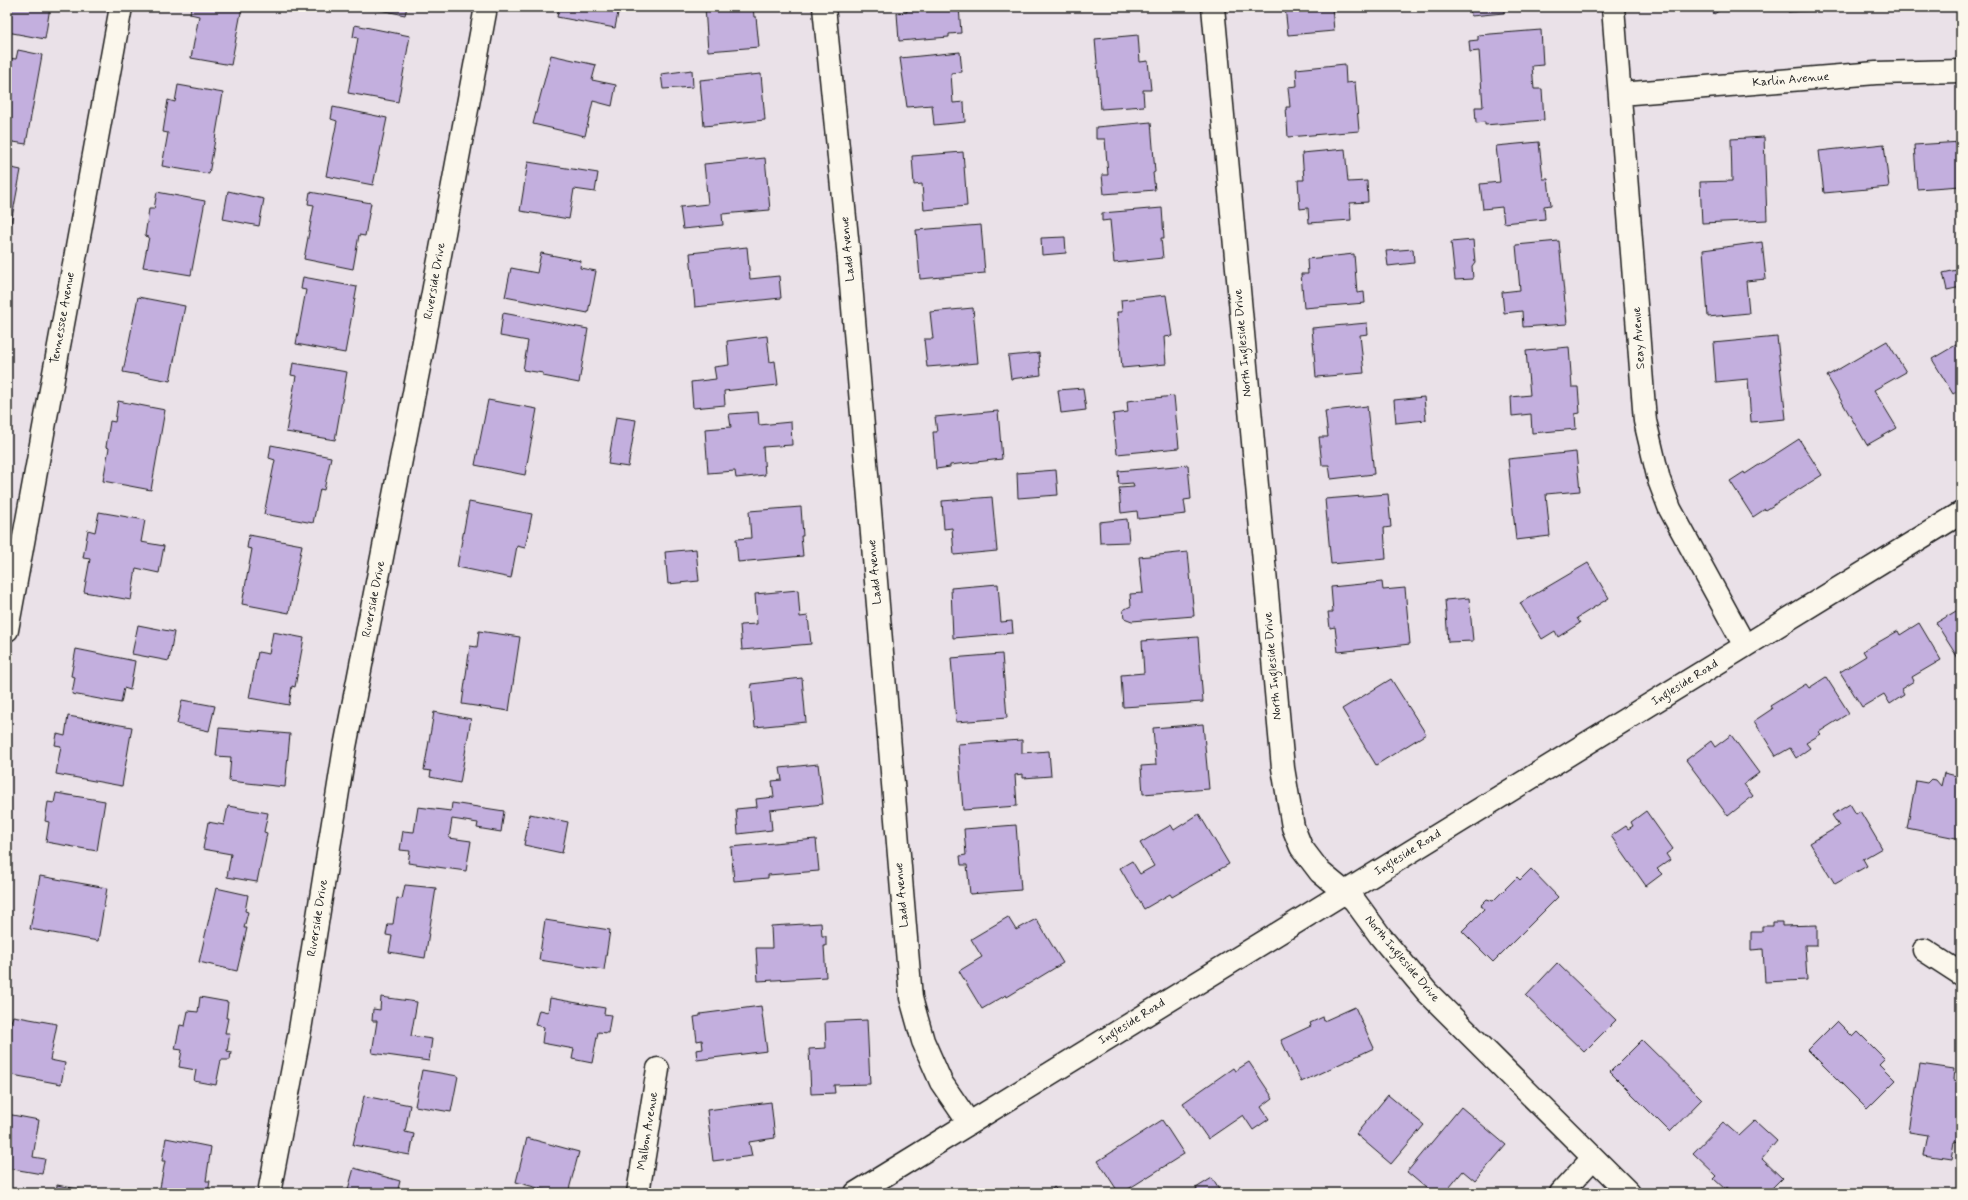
<svg xmlns="http://www.w3.org/2000/svg" width="1968" height="1200" font-family="Mynerve,sans-serif">
<rect width="100%" height="100%" fill="#eae1e8"/>
<filter id="ink" filterUnits="userSpaceOnUse"><feTurbulence type="fractalNoise" baseFrequency=".025" numOctaves="2"/><feDisplacementMap in="SourceGraphic" scale="8" xChannelSelector="R" yChannelSelector="G"/><feConvolveMatrix kernelMatrix="1 2 1 2 8 2 1 2 1" color-interpolation-filters="sRGB"/></filter>
<g filter="url(#ink)">
<path fill="#c3afde" stroke="#1c1c1c" d="M7,7h43l-5,32 -38,-7z
M191,7h51l-11,58 -40,-7 8,-42 -9,-2z
M365,7h42l-2,8z
M559,7h47l-1,3 13,3 -3,15 -58,-11z
M705,7h48l1,10h2l3,30 -51,4z
M906,7h53l2,26 -12,1v3l-50,4 -2,-28 10,-1z
M1285,7h47l2,24 -46,4z
M1470,7h34v6l-33,3z
M1709,7h16l-11,7z
M1788,7h67v2l-67,3z
M1904,7h34v1l-33,2z
M355,25l55,11 -12,66 -50,-9 10,-55 -5,-1z
M1541,30l2,35 -11,1 2,23h8l2,31 -59,5v-3l-9,1 -1,-16h8l-4,-56 -9,1 -1,-11 9,-1v-5z
M1138,35l2,27 8,-1 3,29h-8l1,16 -43,3 -6,-70z
M18,50l24,5 -16,89 -19,-3v-83l9,1z
M960,52l2,20 -11,1 2,30 11,-1 1,20 -31,3 -2,-20 -25,2 -7,-49z
M551,55l45,10 -4,15 24,5 -4,21 -19,-5 -8,35 -52,-12z
M1345,64l1,19 9,-1 4,49 -71,6 -2,-30h4l-2,-20 9,-1 -1,-17z
M692,70l1,17 -30,2 -2,-15z
M761,74l4,46 -61,6 -4,-46z
M178,85l45,8 -14,81 -47,-8 6,-33 -5,-1 5,-32 7,2z
M333,107l54,11 -14,67 -47,-9 11,-55 -6,-2z
M1151,122l4,50 -2,1 2,17 -51,4 -2,-19h6l-3,-36h-9v-12z
M1764,137l3,83 -65,3 -2,-41 32,-1 -1,-42z
M1539,142l4,37h5l3,26 -7,1 1,13 -41,4 -2,-16 -19,2 -3,-25 20,-2 -4,-36z
M1961,142v44l-44,3 -3,-44z
M1884,144l5,43 -65,6 -5,-42z
M1345,149l3,33 19,-1 1,21 -18,1 1,17 -42,3 -1,-15 -8,1 -2,-29h6l-2,-27z
M963,152l4,54 -43,4 -2,-26 -8,1 -2,-29z
M765,158l5,52 -48,4 1,11 -40,4 -3,-22 28,-3 -4,-40z
M528,162l70,11 -3,19 -21,-3 -5,30 -49,-8z
M7,167l14,3 -14,74z
M228,191l36,8 -5,27 -36,-7z
M157,192l48,9 -14,74 -48,-8 6,-30 -4,-1 4,-27h5z
M310,192l61,11 -6,33 -6,-1 -6,34 -49,-10 10,-54 -6,-1z
M1162,208l2,30h-3l2,20 -49,5 -4,-43 -8,1v-8z
M981,225l4,48 -65,6 -4,-49z
M1065,237l1,16 -24,2 -1,-17z
M1473,240l2,22 -3,4 1,13 -18,1 -4,-38z
M1559,241l8,83 -44,3 -1,-16 -18,2 -2,-21 18,-2 -4,-45z
M1762,242l4,37 -20,2 3,32 -41,4 -5,-67z
M747,247l3,32 29,-3 2,22 -86,9 -5,-54z
M1413,249l1,14 -26,3 -2,-15z
M541,253l40,8 -1,7 16,3 -8,42 -83,-16 6,-29 26,5z
M1354,254l3,39 7,-1 1,11 -61,5 -3,-34h7l-1,-15z
M1961,269v18l-14,3 -4,-17z
M303,277l54,10 -12,66 -49,-9 10,-54 -5,-1z
M1166,295l6,41 -8,1 2,27 -44,4 -5,-56h5l-1,-12z
M138,297l47,9 -15,75 -47,-9z
M973,308l5,55 -51,4 -3,-28h9l-3,-27z
M503,313l85,16 -9,54 -36,-7v-3l-20,-3 5,-29 -28,-5z
M1367,323l1,11 -8,1 4,38 -48,4 -4,-49z
M767,336l3,26 5,-1 3,24 -54,6 1,14 -32,3 -2,-26 25,-3 -2,-12 15,-2 -2,-24z
M1777,337l9,82 -35,3 -3,-43 -32,3 -3,-39z
M1887,341l19,31 -32,18 23,38 -30,17 -40,-69z
M1961,342v47l-8,5 -21,-35z
M1569,347l3,40h6l2,26 -5,1 1,15 -44,4 -1,-19 -19,2 -1,-19 19,-2 -4,-44z
M1039,353l2,22 -30,4 -3,-23z
M293,363l54,9 -12,68 -49,-8 10,-56 -5,-1z
M1083,388l3,22 -25,3 -3,-23z
M1174,396l5,52 -62,6 -4,-40 15,-2 -1,-11z
M1424,397l2,23 -30,3 -2,-23z
M488,400l49,9 -12,66 -50,-10z
M118,401l47,9 -14,80 -48,-9 6,-33 -3,-1 4,-26 5,1z
M1367,406l7,68 -43,5 -2,-14h-7l-3,-28h9l-3,-26z
M998,411l4,48 -52,6v2l-14,2 -3,-37h4l-2,-15z
M758,412l1,13 32,-3 1,23 -29,2 2,28 -29,3 -1,-7 -27,2 -3,-44 26,-2 -2,-13z
M616,417l20,3 -8,47 -20,-3z
M1799,439l23,36 -56,35 -1,-1 -12,8 -23,-36 14,-9 1,2z
M271,445l60,12 -7,33 -4,-1 -7,34 -49,-9 11,-54 -6,-2z
M1576,452l4,39 -34,3 4,42 -34,4 -8,-81z
M1188,465l3,34 -7,1 2,14 -48,5 -1,-8 -16,2 -2,-25 15,-1 -1,-4 -14,1 -1,-13z
M1056,470l2,25 -40,3 -1,-25z
M1388,494l3,33 -7,1 2,31 -55,5 -6,-65z
M992,497l5,54 -43,4 -2,-27 -8,1 -2,-28z
M469,502l63,12 -7,34 -8,-2 -6,32 -54,-11z
M801,507l2,29h-2l2,20 -65,6 -2,-23 15,-1 -2,-27z
M99,512l46,8 -4,22 23,4 -5,27 -23,-5 -5,32 -47,-8 6,-33 -7,-1 5,-28 7,2z
M1127,519l2,23 -29,1 -1,-21z
M249,535l53,10 -13,68 -47,-9 10,-55 -5,-1z
M696,549l3,32 -31,3 -3,-32z
M1188,552l6,64 -62,5 -8,-3 -1,-8 8,-4 -1,-12 13,-1 -4,-36z
M1588,563l21,35 -32,20 3,5 -22,14 -3,-6 -13,8 -22,-36z
M1382,582l1,8 22,-2 5,56 -72,8 -3,-25 -5,1 -2,-16h5l-2,-25z
M998,584l3,38 11,-1 1,12 -60,5 -2,-50z
M798,590l2,27 8,-1 3,28 -69,6 -2,-25 17,-1 -2,-30z
M1469,598l4,43 -25,1 -3,-42z
M1961,608v49l-3,1 -22,-35z
M1919,623l22,37 -29,17 2,4 -13,8 3,6 -14,9 -6,-10 -22,13 -22,-35 26,-16 -3,-5 35,-20 2,4z
M138,625l36,7 -5,29 -37,-7z
M479,631l41,6 -11,74 -47,-7 8,-58 7,1z
M273,632l31,6 -9,49 -3,-1 -3,19 -40,-7 9,-46 11,2z
M1198,637l5,65 -80,5 -2,-32 23,-2 -2,-32z
M76,649l59,12 -5,29 -6,-2 -3,15 -49,-9 3,-17 -4,-1z
M1002,654l5,64 -51,4 -5,-64z
M1826,677l23,36 -30,19 2,2 -15,9 4,5 -14,10 -6,-10 -14,8 -22,-35 18,-12 -2,-3 36,-22 3,4z
M802,678l4,44 -51,5 -4,-43z
M1391,679l35,55 -50,31 -34,-56z
M182,700l33,6 -6,25 -32,-7z
M434,712l37,7 -11,64 -30,-6 1,-6 -7,-1z
M68,716l64,11 -10,59 -66,-12 5,-28 -6,-1 2,-11 8,2z
M1203,724l6,65 -66,5 -2,-28 15,-1 -3,-37z
M219,728l71,6 -5,53 -56,-6 2,-24 -15,-1z
M1731,735l28,38 -15,11 9,12 -25,20 -42,-56 25,-19 4,6z
M1022,740v13l27,-2 2,25 -28,2v-4l-8,1 2,31 -54,4 -5,-66z
M818,764l5,40 -53,6 2,20 -34,4 -2,-25 21,-2 -1,-8 18,-2 -2,-16 10,-1 -2,-12z
M1944,773l17,4 -1,9h1v53l-54,-11 9,-47 11,2 4,-4 5,1 5,6z
M56,793l49,8 -8,50 -51,-9 3,-20 -4,-1 3,-19 6,1z
M452,803l52,8 -3,21 -24,-4 1,-5 -26,-4 -3,19 22,3 -5,30 -58,-8 2,-12 -10,-1 3,-19 11,1 4,-25 33,4z
M1850,804l6,10 4,-3 22,37 -19,11 4,7 -32,18 -25,-41 29,-17 -7,-11z
M228,806l40,7 -4,19 3,1 -10,49 -30,-5 4,-23 -28,-5 5,-27 16,3z
M1646,811l27,38 -7,5 4,6 -13,9 5,5 -16,12 -35,-50 15,-10 2,3 5,-3 -2,-4z
M530,814l38,8 -6,31 -38,-8z
M1199,814l30,50 -57,33 -2,-3 -26,15 -24,-41 12,-7 8,13 14,-8 -14,-23 31,-18 3,5z
M1016,825l5,65 -51,4 -3,-29h-6l-1,-9 6,-1 -2,-26z
M816,839l3,32 -51,4v3l-34,3 -3,-34z
M1531,869l27,28 -65,65 -31,-31 22,-22 -3,-4 6,-6 6,2 24,-24 3,3z
M40,876l67,12 -9,53 -68,-12z
M405,885l31,3 -11,70 -36,-6 3,-16 -6,-1 2,-11h5l4,-26 5,1z
M216,888l32,7 -3,16 3,1 -4,16h3l-10,43 -38,-9z
M1008,917l8,13 20,-11 27,44 -56,34 -1,-2 -24,14 -23,-38 23,-14 -11,-18z
M545,920l65,10 -6,40 -65,-10z
M1773,922h9v4l35,-1v20h-12l2,35 -42,2 -2,-33 -12,1v-18h11v-6h11z
M821,923l1,13h4v10h-2l2,31 -68,4 -2,-33h16l-1,-22z
M1557,963l59,57 -32,32 -58,-56z
M200,997l28,5 -2,16h2l-3,15h5l-3,18 4,1 -1,8h-9l-5,25 -22,-4 2,-11 -17,-3 3,-17 -7,-1 5,-24 5,1 3,-15 10,1z
M381,997l36,5 -6,34 21,3 -3,22 -57,-8 5,-32h-5l1,-12 7,1z
M550,998l55,10 -1,6 7,1 -3,18 -10,-1 -6,31 -20,-4 2,-10 -32,-6 2,-16 -9,-2 4,-15 9,2z
M761,1006l6,45 -70,9 -1,-10 7,-1 -1,-9 -5,1 -3,-24 6,-1v-2z
M1355,1007l19,41 -73,34 -20,-42 30,-14 -1,-3 13,-6 1,4z
M13,1016l44,8 -7,36 15,3 -4,21 -54,-10v-40z
M867,1020l3,64 -36,1 1,8 -24,1 -2,-45 17,-1 -1,-26z
M1837,1021l16,16 5,-5 27,27 -5,5 16,16 -29,29 -59,-59z
M1642,1040l60,59 -32,33 -60,-60z
M1249,1062l24,36 -12,9 8,12 -16,11 -10,-15 -35,24 -25,-36 50,-35 2,3z
M1920,1064l34,5 -1,11 8,2v60l-7,-1 -3,18 -27,-4 4,-20 -19,-3z
M422,1070l36,6 -7,36 -36,-6z
M1388,1095l36,30 -33,39 -35,-30z
M364,1096l46,9 -5,27 9,2 -4,21 -57,-10z
M771,1102l4,36 -26,4 3,14 -39,5 -6,-51z
M1461,1107l45,38 -31,36 -12,-10 -18,22h-13l-25,-21z
M7,1114l32,6 -6,37 12,2 -3,15 -35,-6v2z
M1162,1120l22,34 -62,39h-3l-21,-32z
M1755,1121l22,20 -15,18 20,19 -15,15h-34l-7,-6 -1,2 -11,-10 3,-3 -24,-23 30,-31 16,14z
M166,1138l45,9 -5,34h4l-2,12h-49l6,-32h-3z
M527,1138l52,14 -11,41h-12l-40,-11z
M354,1168l46,13 -3,12h-50z
M1212,1178l9,15h-22l-3,-5z
M57,1185l26,5 -1,3h-26z
M1054,1187l6,6h-11z"/>
<g fill="none" stroke-linecap="round" stroke-linejoin="round">
<defs>
<path id="minor" d="M824,7l24,241 63,750 12,43 18,41 28,41
M1213,7l70,761 10,59 8,20 19,25 34,28 27,37 46,55 202,201
M1613,7l32,414 14,59 11,29 75,137
M1620,94l256,-21 85,-2
M7,630l114,-623
M1924,950l37,24
M269,1193l30,-157 46,-289 76,-390 65,-350
M638,1193l20,-124
M856,1193l1105,-680
M1561,1193l32,-35"/>
</defs>
<use href="#minor" stroke="#1c1c1c" stroke-width="25"/>
<use href="#minor" stroke="#fbf7ec" stroke-width="22"/>
</g>
</g>
<g text-anchor="middle" dominant-baseline="central" stroke-width="3" stroke-linejoin="round" paint-order="stroke">
<g font-size="12" fill="#1c1c1c" stroke="#fbf7ec">
<text transform="translate(1791 80) rotate(-5)">Karlin Avenue</text>
<text transform="translate(848 249) rotate(-95)">Ladd Avenue</text>
<text transform="translate(435 281) rotate(-80)">Riverside Drive</text>
<text transform="translate(63 318) rotate(-80)">Tennessee Avenue</text>
<text transform="translate(1639 338) rotate(-94)">Seay Avenue</text>
<text transform="translate(1243 343) rotate(-95)">North Ingleside Drive</text>
<text transform="translate(875 572) rotate(-95)">Ladd Avenue</text>
<text transform="translate(374 599) rotate(-79)">Riverside Drive</text>
<text transform="translate(1273 666) rotate(-95)">North Ingleside Drive</text>
<text transform="translate(1685 683) rotate(-32)">Ingleside Road</text>
<text transform="translate(1408 853) rotate(-32)">Ingleside Road</text>
<text transform="translate(902 895) rotate(-95)">Ladd Avenue</text>
<text transform="translate(318 918) rotate(-81)">Riverside Drive</text>
<text transform="translate(1402 959) rotate(50)">North Ingleside Drive</text>
<text transform="translate(1132 1022) rotate(-32)">Ingleside Road</text>
<text transform="translate(648 1131) rotate(-81)">Malbon Avenue</text>
</g>
</g>
<rect width="1968" height="1200" fill="none" stroke="#fbf7ec" stroke-width="24"/>
<rect x="12" y="12" width="1944" height="1176" fill="none" stroke="#1c1c1c" stroke-width="1.5" filter="url(#ink)"/>
</svg>
